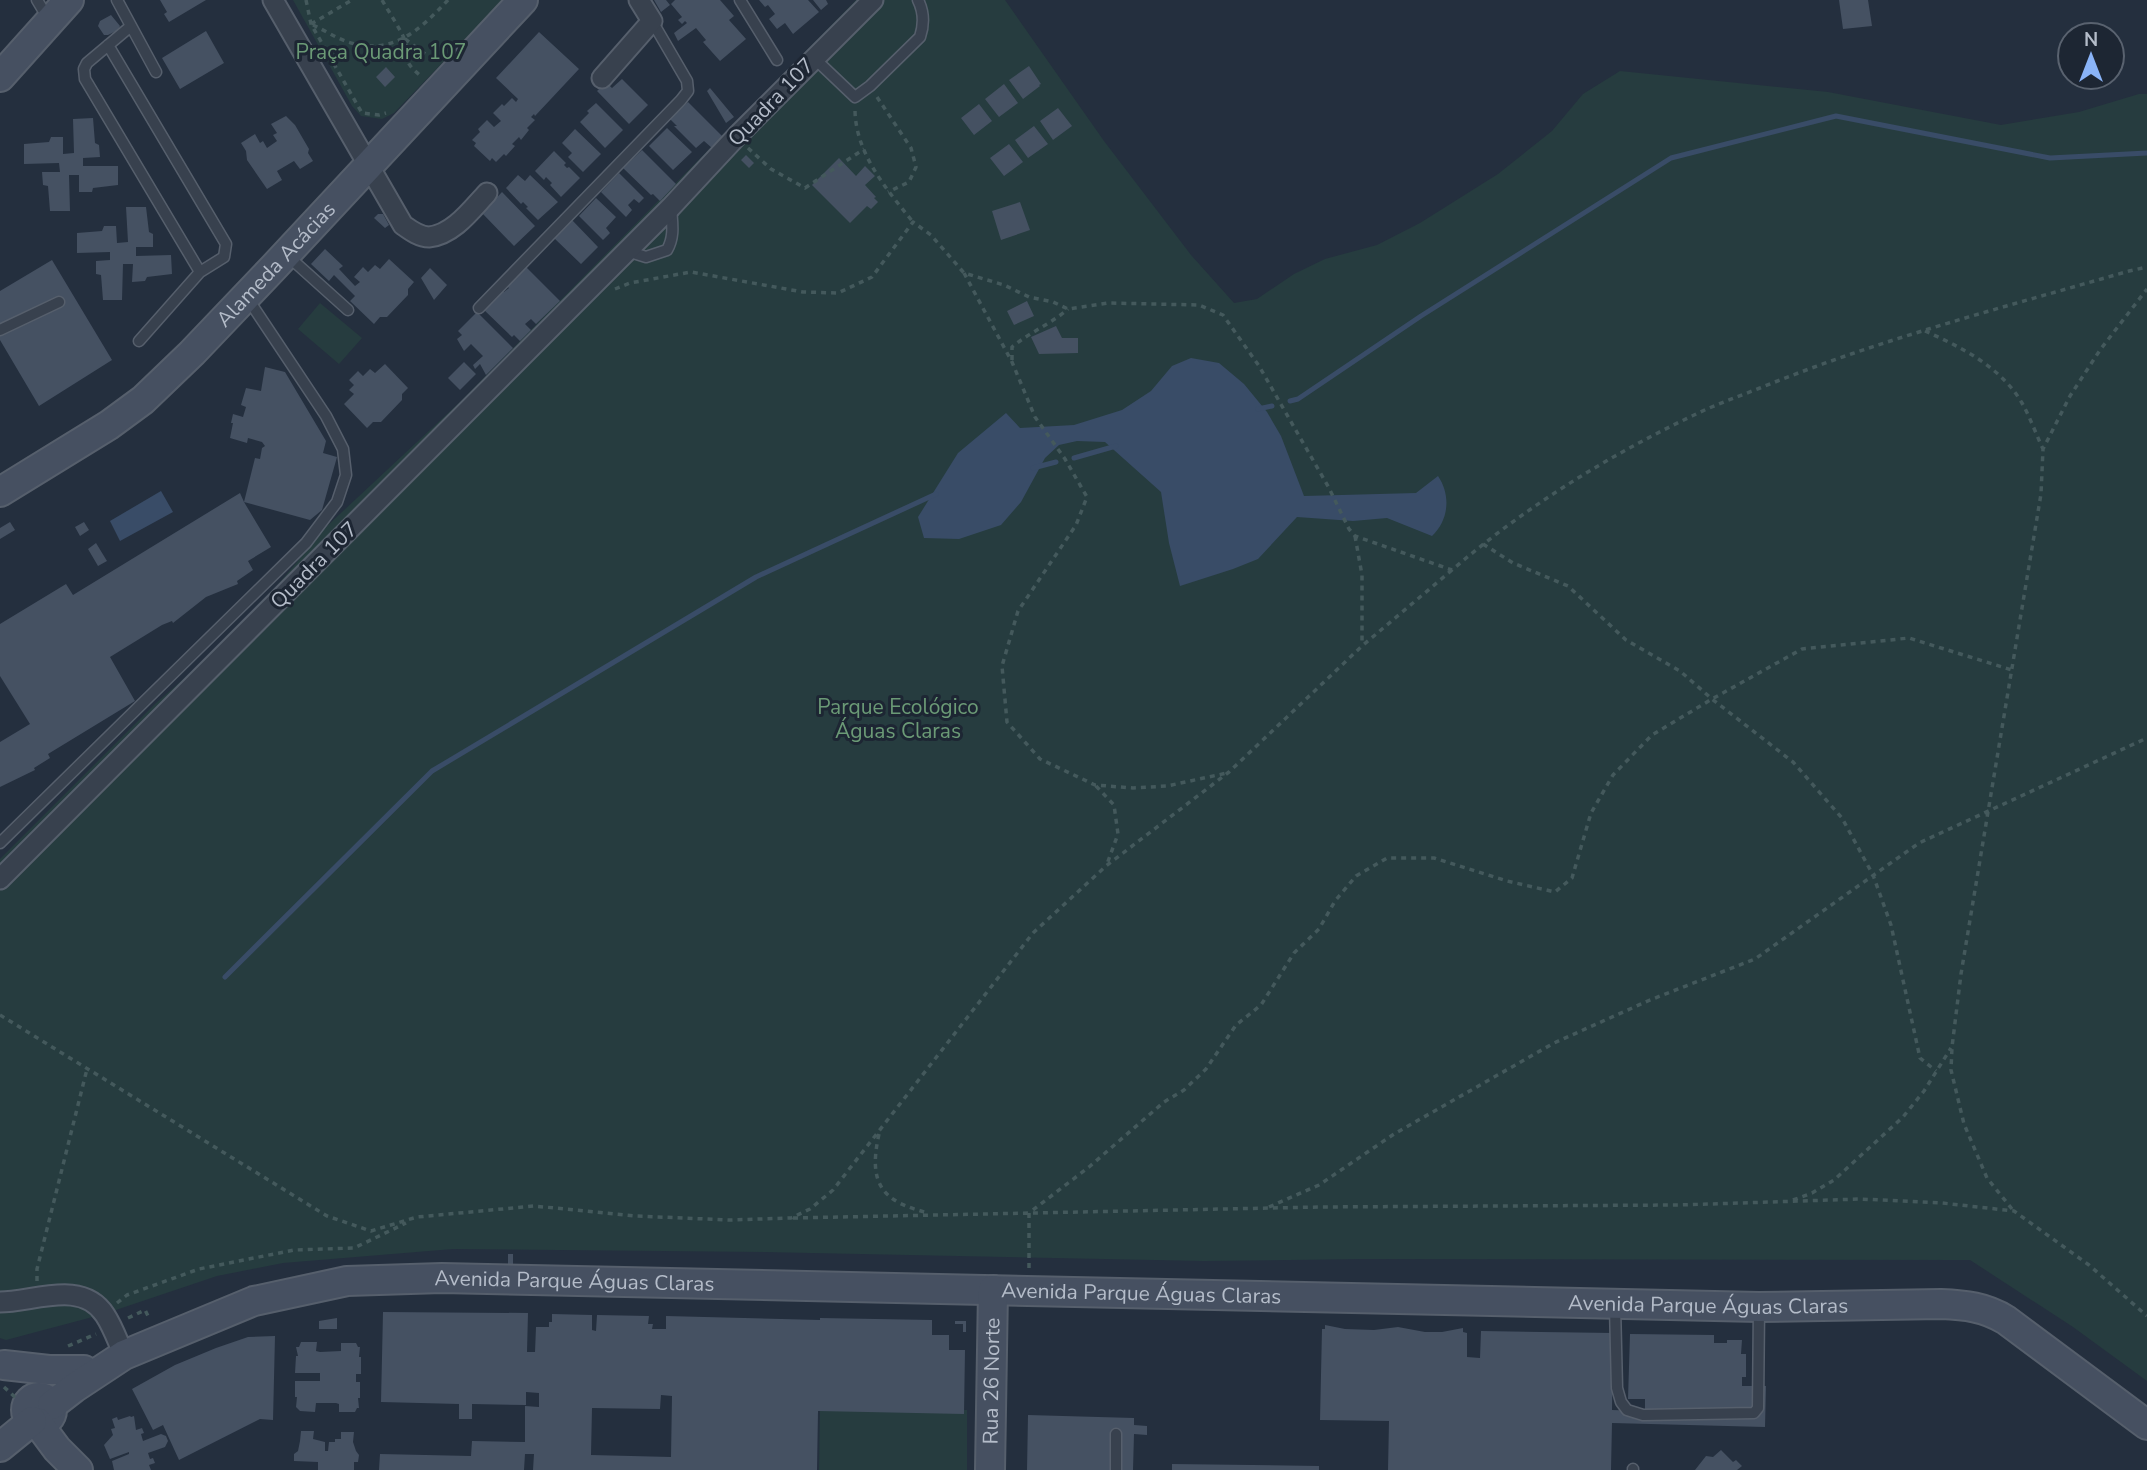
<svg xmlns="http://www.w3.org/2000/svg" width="2147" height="1470" font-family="'Nunito Sans',sans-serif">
<rect width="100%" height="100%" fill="#242f3e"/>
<path fill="#263c3f" d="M293,0h210l-109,113 -12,6 -21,-3 -9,-10z
M856,0h149l99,141 87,114 43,48 23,-4 37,-25 31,-15 52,-14 43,-22 78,-49 54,-43 31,-37 37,-23 208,21 173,33 78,-13 60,-18h8v1287l-74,-54 -103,-67 -609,-1 -157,2 -441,-9 -310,-3 -170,14 -66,13 -113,38 -98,26 -6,-2v-479l156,-156 84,-73 87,-104 134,-125z
M320,303l42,35 -23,26 -41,-35z
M820,1409l147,1v60h-148z"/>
<path fill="#394c67" d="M1191,358l28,5 25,21 23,28 14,24 23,60 112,-3 22,-17c13,19 11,44 -6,60l-45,-18 -34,3 -56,-4 -39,42 -25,10 -53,17 -11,-43 -8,-51 -56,-50 -28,-1 -18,4 -14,13 -24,44 -20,23 -42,14 -35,-1 -6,-21 40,-64 48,-40 14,15 54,-3 48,-15 29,-19 21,-25z
M161,491l12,21 -53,29 -10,-20z"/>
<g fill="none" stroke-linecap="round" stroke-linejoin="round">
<path stroke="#394c67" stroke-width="5" d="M1290,401l8,-2 123,-83 250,-158 165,-42 214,42 97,-5
M1258,409l14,-3
M1074,458l42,-12
M1033,468l23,-6
M225,977l207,-206 324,-194 180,-83"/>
</g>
<path fill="#455162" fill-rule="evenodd" d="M160,0h46l-37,22 -5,-8 3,-2z
M654,0h12l4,5 -9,7z
M675,0h45l14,16 -5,4 17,19 -26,22 -17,-19 3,-2 -10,-12 -18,13 -4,-8 13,-10 -2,-2 -3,3 -4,-4 4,-3 -11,-13z
M759,0h49l11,12 -26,22 -8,-11 -8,6 -8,-10 6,-5 -7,-9 -3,2z
M813,0h13l2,4 -7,6z
M1839,0h29l4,26 -29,3z
M111,15l9,11 -2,4 -10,5h-4l-6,-9 2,-5z
M206,31l18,32 -44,26 -18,-31z
M539,32l40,37 -44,47 -1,-2 -3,3 4,3 -8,8 2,2 -8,10 -2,-3 -7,7 3,2 -9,10 -2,-2 -8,8 -4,-4 -2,3 -16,-15 2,-3 -4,-3 8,-8 -2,-3 9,-9 7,7 7,-6 -8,-8 9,-9 2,2 8,-8 4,4 2,-3 -22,-21z
M1029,66l12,18 -2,1 1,1 -17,13 -14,-19z
M386,67l9,10 -10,10 -9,-10z
M622,79l26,26 -19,19 -32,-33 9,-9 6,6z
M1004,84l14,19 -19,14 -14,-18z
M710,88l24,29 -8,6 -19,-32z
M688,102l35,35 -11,11 -8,-7 -8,7 -22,-22h3l-7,-7z
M596,103l27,27 -18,18 -25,-26 9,-9 -2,-2z
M979,104l13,17 -18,14 -13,-17z
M1058,108l14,18 -19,14 -13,-19z
M286,116l9,9 14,24 -1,4 5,8 -13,8 -6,-8 -17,10 5,9 -15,9 -20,-29 -1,-9 -5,-8 14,-9 5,9 3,-2 4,7 10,-7 -4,-6 4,-2 -6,-9z
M93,118l2,25 4,2 1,12 -17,1v8h35v19l-25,3 -1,4h-13v-17h-10l1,36h-20l-2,-25 -5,-1 -1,-13h18l-1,-9 -35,1v-20l25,-2 2,-5h12v17l11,-1 -1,-34z
M1034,126l14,18 -20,14 -13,-18z
M667,128l25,24 -19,18 -24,-24z
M575,129l26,25 -18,18 -15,-15 4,-4 -10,-10z
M1009,144l14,18 -19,14 -14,-18z
M642,150l34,34 -16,17 -7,-7 -2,1 -28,-27z
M554,151l12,12 -2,2 3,3 2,-1 11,11 -19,19 -11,-12 2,-2 -6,-6 -2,3 -9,-9z
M746,155l8,8 -5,5 -8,-8z
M839,158l17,18 9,-10 10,10 -10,9 11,12 -2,1 4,4 -7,7 -4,-3 -17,17 -38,-38z
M619,173l25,25 -5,5 -5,-4 -6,6 4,5 -6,7 -25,-25z
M518,175l7,6 5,-6 28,27 -20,18 -12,-12 2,-1 -5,-5 -2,2 -15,-16z
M502,192l33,34 -21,20 -32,-33z
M596,198l20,19 -10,11 4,5 -7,7 -24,-24z
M1020,202l10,28 -29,10 -9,-29z
M126,207h20l3,25 4,2v13h-17v9l35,-1 1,19 -25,3 -2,4 -13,1 1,-18h-10l-1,36h-19l-2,-25 -5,-1v-13l14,-1v-8l-33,1v-20l25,-2 2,-5h12l1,17 11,-1z
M378,214h5l6,11 -4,3 -11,-10z
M572,220l26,27 -17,17 -27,-26z
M325,249l18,17 -4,3 16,17 5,-4 -6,-5 9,-10 5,5 7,-7 5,4 9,-10 25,23 -6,7v6l-21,22h-7l-6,7 -24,-23 5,-5 -21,-21 -5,6 -18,-17z
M52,260l60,100 -73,46 -39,-66v-49z
M525,266l35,35 -24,23 -5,-5 -6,5 6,6 -11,11 -6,-6 -2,2 -30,-29 11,-10 1,1 9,-8 1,1 5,-4 -2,-2 8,-8 -1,-1z
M430,268l17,17 -13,15 -13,-22z
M1027,301l7,15 -20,9 -7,-14z
M477,312l36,36 -27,27 -6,-11 -5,5 -2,-4 10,-9 -12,-12 -7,7 -7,-12 5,-4 -4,-4z
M1056,326l6,12h16v15l-39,1 -8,-17z
M464,362l12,12 -16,16 -12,-12z
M385,364l23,24 -6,6v6l-21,22h-8l-6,6 -23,-24 10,-10 -5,-4 5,-5 -5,-5 9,-9 5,5 7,-7 5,4z
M265,367l20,5 41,69 -3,12 14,4 -15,53 -12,10 -66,-18 27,45 -23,14 5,9 -16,11 1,3 -32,13 -33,26 -1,-2 -10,4 -52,32 25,44 -87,53 2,4 -16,10 1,2 -35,17v-45l30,-18 -30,-48v-52l66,-40 7,11 167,-102 4,9 11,-44 5,1 2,-11 3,-2 -3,-4 -14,-4 -1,5 -17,-5 3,-15h-2l2,-9 10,3 3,-10 -5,-2 5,-17 15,3z
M10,522l5,8 -15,9v-11z
M84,522l5,8 -9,6 -5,-9z
M96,543l11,18 -9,5 -10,-17z
M508,1254h5v10h-5z
M383,1312l145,1 -1,39h8l1,-25h13v-5h3v-8l40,1v15l4,1 1,-16 52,1 -1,8h5l-1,5h14v-13l154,4v-2l112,2v15h17v15h16l-1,64 -146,-3 -1,59h-284l1,-16h-9l-1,16h-145l1,-16 91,2 1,-15 53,1v-36l14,1v-14l-13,-1v13l-54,-1v15h-13v-15l-78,-2zM661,1395l11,1 -1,61 -80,-2 1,-47 68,1z
M337,1318v11h-18v-8z
M955,1321h11v11h-3v-8h-8z
M1325,1325l20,4 29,1 24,-3 27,5h17l21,-4v4l4,1v24l13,1 1,-27 132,2 -1,77 33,1v-12h-17l2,-65 84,1v8h13v-3h15l-1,14h5v23h-4v9h24l-1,41 -153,-4 -1,47h-223l1,-49 -69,-1 2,-91h3z
M275,1336l-2,84 -13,-1 -81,41 -16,-35 -10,5 -21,-41 43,-24 41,-17 32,-11z
M301,1342h16l-1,9 4,1 21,-1v-8h15l2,4h2l-1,10h2v17h-5v8h4v16h-2l1,10h-2l-2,4h-16v-8l-3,-1h-20l-1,9 -15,-1 -4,-4 1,-10h-2v-16h25v-8h-25l1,-17h2l-2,-9h3z
M1028,1415l106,3v7l13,1v9l-13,-1 -1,36h-106z
M130,1416l1,1 3,-1 2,14 6,-2 2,5 -3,1 2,7 18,-7 5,2 2,5 -3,6 -17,6 2,6 3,-1 2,5 -6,2 2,5h-37l-2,-9 17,-7v-2l-19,7 -6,-14 9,-10 -2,-6 4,-1 -3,-9 5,-2 1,3z
M301,1431h13l-1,8 12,3v9h3l1,-9h6v-3h6v-7h13l-1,10 3,9 3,4 -1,7h-4v8h-36v-8l-24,-1v-7l4,-3 2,-10z
M1721,1450l12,12 3,-2 6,6 -5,4h-42l11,-14 7,1z
M1172,1464l147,2v4h-147z"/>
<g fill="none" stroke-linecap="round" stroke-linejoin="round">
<defs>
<path id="lane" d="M37,0l12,20
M117,0l39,72
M740,0l37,60
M131,26l-44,37 -3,6 1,10 115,193 -61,69
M108,45l118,199 -2,13 -24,15
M814,58l41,39 15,-11 50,-49c4,-12 4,-25 -2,-37
M627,251l19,6 21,-7c8,-14 5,-27 4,-43
M289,257l59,53
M479,308l202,-208 7,-9 -1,-10 -35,-60
M0,330l59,-28
M0,843l306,-300 31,-41 9,-27 -3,-26 -17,-33 -78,-117
M1615,1306l2,82 4,14 6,8 16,5 111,-2 4,-5 1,-100
M1116,1434v36
M1633,1470v-1"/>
<path id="street" d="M273,0l130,225c7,5 16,12 26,12 24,-2 43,-28 58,-44
M602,78l50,-57 -13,-21
M0,879l671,-672 66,-71 136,-136
M0,1302c33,0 82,-23 105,13 8,12 13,27 19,40"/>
<g id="secondary">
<path d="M0,77l69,-77"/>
<path id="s1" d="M0,492l109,-67 34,-25 49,-47 82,-86 249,-267"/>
<path d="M4,1365l45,5h35"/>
<circle cx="39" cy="1410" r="13"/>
<path id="s2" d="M52,1405l22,-17 50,-33 130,-54 93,-20 95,-3 1317,29 182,-3c24,1 44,3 65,16l141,105"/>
<path d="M37,1422l20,27 21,21"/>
<path d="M0,1447l32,-26"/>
<path id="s3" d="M990,1470l3,-180"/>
</g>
</defs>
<use href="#lane" stroke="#565f6c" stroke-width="13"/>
<use href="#street" stroke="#565f6c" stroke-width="23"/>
<use href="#secondary" stroke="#565f6c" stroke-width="32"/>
<path stroke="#44595c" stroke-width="3.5" stroke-dasharray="5 5" stroke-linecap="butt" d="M306,0l5,24 51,89 17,2 7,-2
M382,0c7,12 15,24 21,36 9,20 -5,22 18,40
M311,24l41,-24
M313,25c11,5 23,13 35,17 44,14 71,-11 100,-42
M405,39l32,24
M877,97l34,51 5,19 -7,15 -21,10
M855,111c1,43 32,79 58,111
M748,148l23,21 34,19 59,-39
M964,273l48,89 23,55 30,42 22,38 -11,28 -58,86 -16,55 5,56 33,37 55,26 38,3 34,-2 60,-13
M615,289l15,-6 61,-11 112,20 35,1 34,-16 41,-55 18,13 33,38 40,12 25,12 24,5 15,7 40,-6 91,2 24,10 36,51 70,122 20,41 6,7 97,34c72,-62 154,-113 240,-154 22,-11 45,-19 68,-28 120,-49 245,-81 369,-117l18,-4
M1925,331c36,16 76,36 97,72 8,14 14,31 21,46
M1012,360v-13c18,-15 39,-23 56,-38
M1355,536l7,39v70
M1483,544l30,19 55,23 58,54 54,31 32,28 81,63 49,56 31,57 18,50 29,133 16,13
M1096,786l18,19 4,29 -11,30
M0,1015l327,201 44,15 46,-14 117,-11 102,10 93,4 62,-2 19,-9 23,-19 200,-257 73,-67 123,-94 133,-126 90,-76
M879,1134c-11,49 2,68 50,79
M1793,1200l19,-7 22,-13 69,-63 21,-26 27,-43
M1269,1207l50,-22 75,-51 160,-91 96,-43 105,-41 164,-116 228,-105
M2012,1209l-25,-31 -23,-54 -13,-54 1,-23 9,-73 80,-480 2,-45 27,-53 30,-46 47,-61
M793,1218l526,-11 360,-2 181,-6 82,4 72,8 75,54 58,51
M1029,1268v-55l60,-46 75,-65 20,-12 22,-21 30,-44 25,-20 33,-52 25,-24 16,-28 21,-25 31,-18h47l73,23 48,11 17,-14 19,-65 22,-38 39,-40 60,-36 90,-50 107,-11 103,32
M37,1281v-12l50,-200
M117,1303l10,-8 72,-26 95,-19 60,-2 52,-25
M128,1318l17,-8 5,10
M68,1346l28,-12
M4,1387l13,12 -1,7"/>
<use href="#lane" stroke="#38414e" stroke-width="10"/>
<use href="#street" stroke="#38414e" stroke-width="19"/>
<use href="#secondary" stroke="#465061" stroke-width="28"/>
</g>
<g text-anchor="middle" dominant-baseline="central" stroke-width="6" stroke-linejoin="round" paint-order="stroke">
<g font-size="21" fill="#6b9a76" stroke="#1d2633">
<text x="381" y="52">Praça Quadra 107</text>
<text x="898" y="707">Parque Ecológico<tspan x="898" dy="24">Águas Claras</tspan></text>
</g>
<g font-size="21" fill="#b4bcc9" stroke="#1d2633">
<text transform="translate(771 102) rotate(-46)">Quadra 107</text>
<text stroke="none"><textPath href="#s1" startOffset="360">Alameda Acácias</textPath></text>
<text transform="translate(314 565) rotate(-45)">Quadra 107</text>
<text stroke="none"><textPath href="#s2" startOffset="551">Avenida Parque Águas Claras</textPath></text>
<text stroke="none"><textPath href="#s2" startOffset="1118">Avenida Parque Águas Claras</textPath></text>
<text stroke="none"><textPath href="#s2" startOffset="1685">Avenida Parque Águas Claras</textPath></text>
<text stroke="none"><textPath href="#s3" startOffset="89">Rua 26 Norte</textPath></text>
</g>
</g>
<g transform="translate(2091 56)"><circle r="33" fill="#1d2633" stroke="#59626f" stroke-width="2"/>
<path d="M0-5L12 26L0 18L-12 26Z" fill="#8ab4f8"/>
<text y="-10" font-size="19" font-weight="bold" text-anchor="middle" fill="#b4bcc9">N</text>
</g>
</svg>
